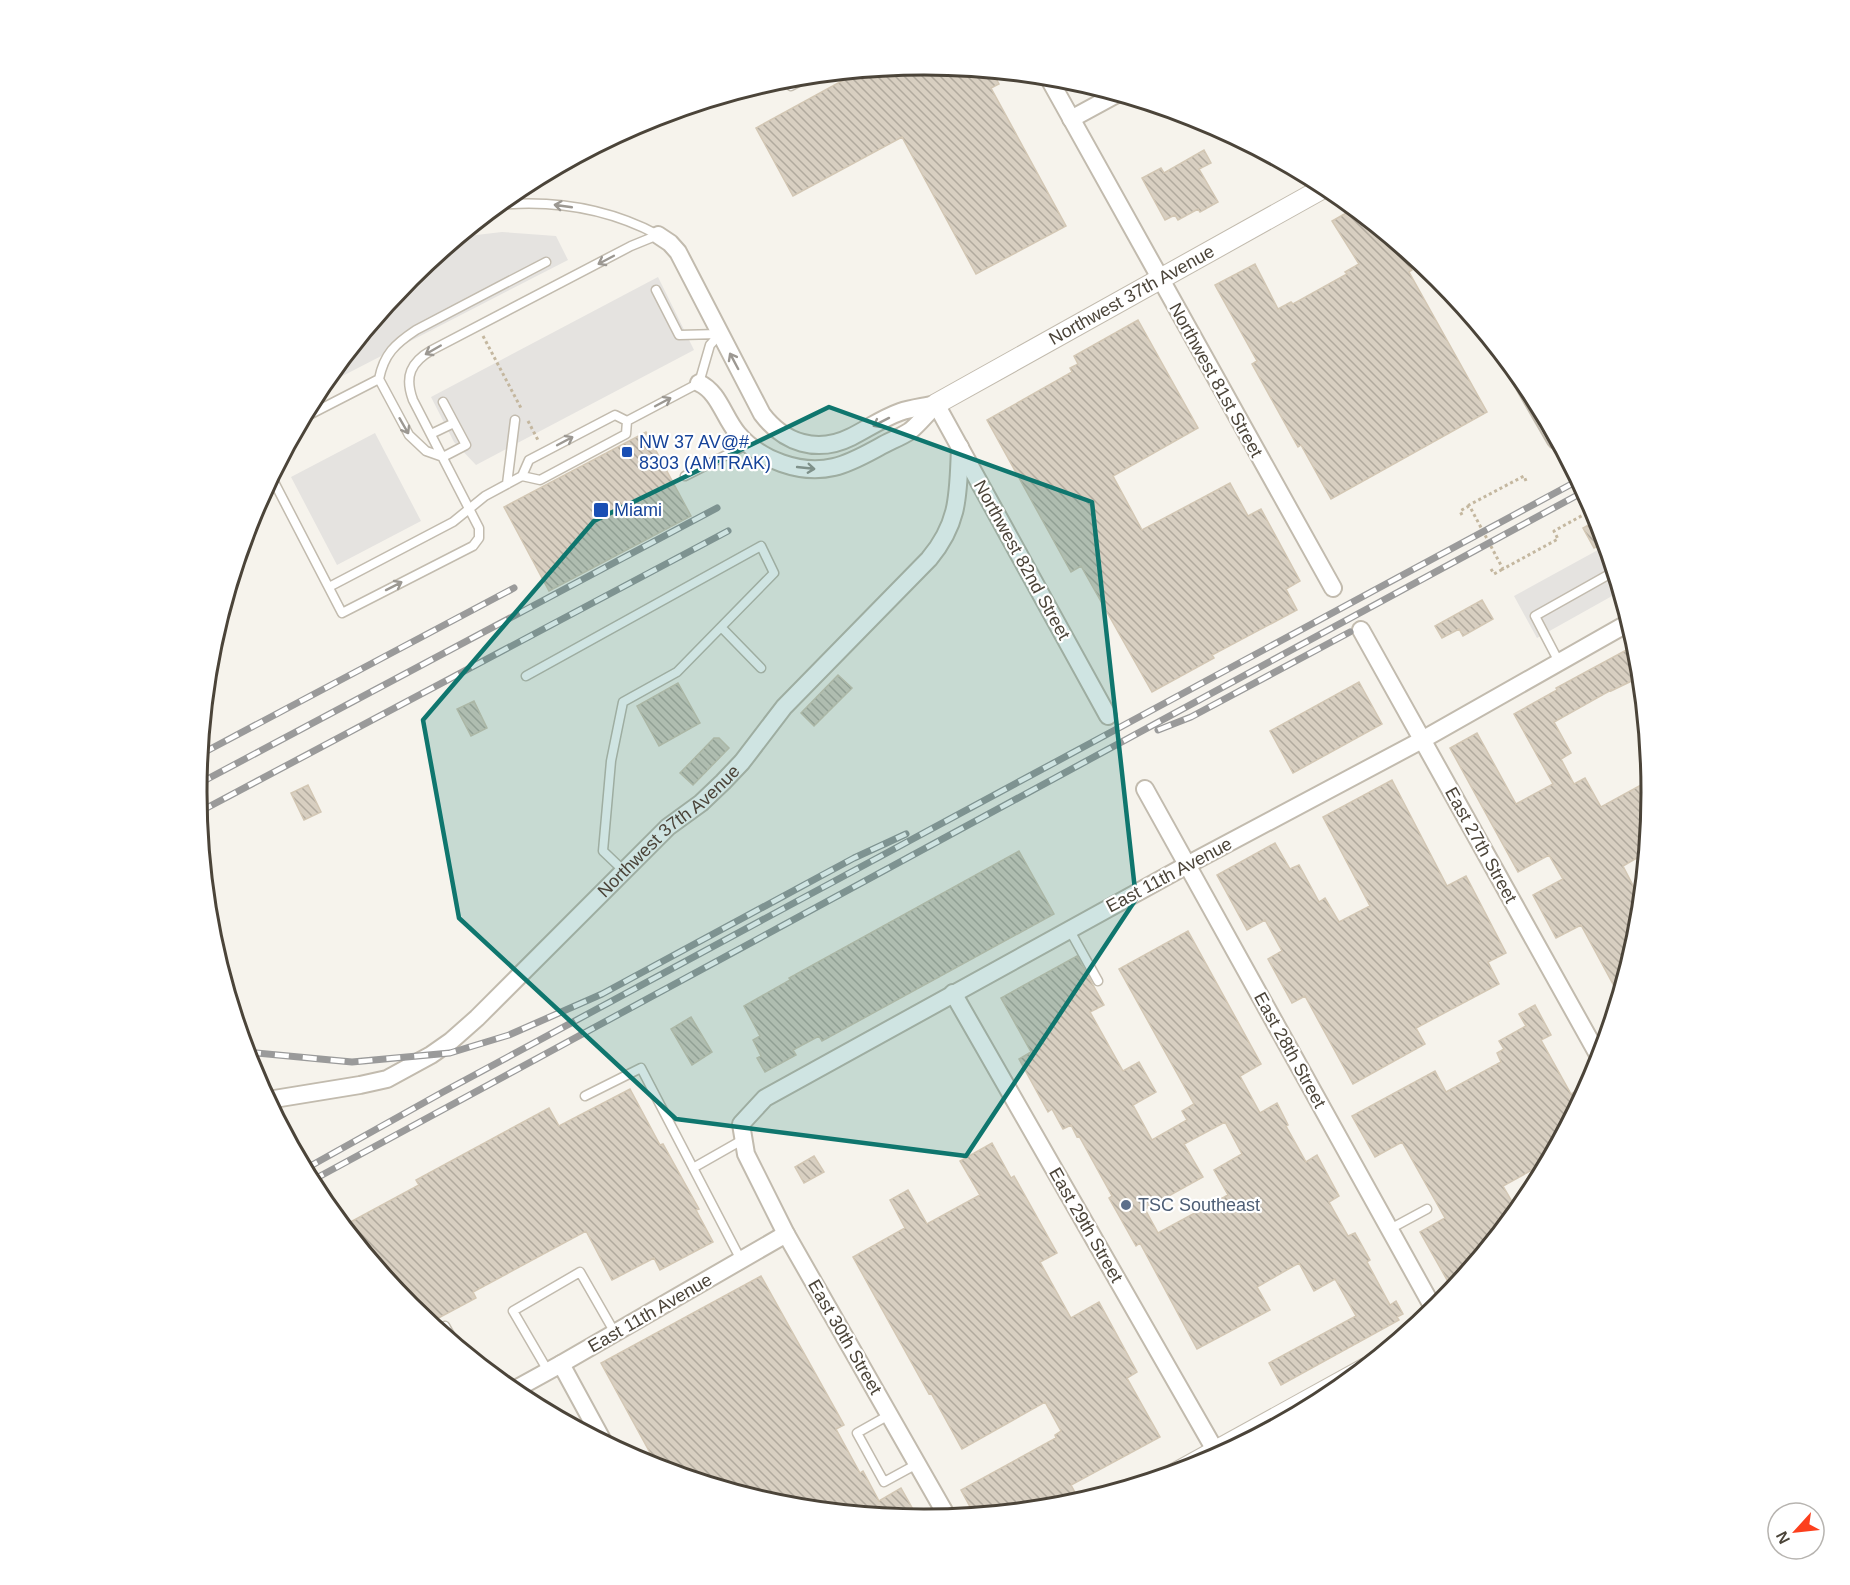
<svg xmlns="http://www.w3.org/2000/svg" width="1850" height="1585" font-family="Arial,sans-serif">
<defs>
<pattern id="building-back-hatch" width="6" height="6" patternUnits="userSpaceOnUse" patternTransform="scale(1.5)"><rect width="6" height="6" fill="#d8cfc1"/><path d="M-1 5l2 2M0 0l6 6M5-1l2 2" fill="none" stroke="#b1aa9e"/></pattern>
</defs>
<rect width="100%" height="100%" fill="#f6f3ec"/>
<path fill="#e5e3e0" d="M502,232l54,4 12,24 -247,127 89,-110 49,-40z
M658,277l36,73 -218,115 -22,-23 -23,-45z
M375,433l46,88 -84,44 -46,-88z
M1607,545l14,46 -84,47 -23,-42z"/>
<path fill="url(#building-back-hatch)" stroke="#d3c7b4" stroke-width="1.5" fill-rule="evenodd" d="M925,64l67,7 7,13 -8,4 75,138 -90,48 -74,-137 -109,59 -37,-68 104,-57z
M1204,150l7,13 -12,6 19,33 -18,10 -2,-3 -20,11 -3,-5 -10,5 -23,-42 19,-10 3,5z
M1355,208l39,32 18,30 -3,2 78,140 -156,87 -30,-54 -3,2 -46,-83 5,-3 -42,-76 40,-21 23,45 13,-7 2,2 54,-30 -2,-2 14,-8 -27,-43z
M1138,320l60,108 -85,48 29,54 88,-47 18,33 13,-7 39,72 -14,8 11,21 -85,45 2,3 -62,34 -71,-126 -10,6 -84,-152 85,-48 -2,-4 8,-4 -4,-8z
M646,432l45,84 -142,75 -45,-84z
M1599,519l7,23 -12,6 -11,-20z
M1482,600l11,19 -30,17 -4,-7 -17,9 -7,-12z
M1630,648l11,20 1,8 -31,15v-1l-57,32 17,31 -10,6 13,25 11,-6 16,29 51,-28 1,14 -6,59 -24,14 19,37 -3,32 -19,62 -39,-72 -25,13 -23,-43 30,-16 -14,-24 -31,17 -68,-124 27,-15 39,71 37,-20 -39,-70 43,-24 -1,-2z
M838,675l14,13 -38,38 -13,-13z
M1359,682l23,42 -89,49 -23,-42z
M678,683l22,40 -41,23 -22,-40z
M474,701l13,27 -16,8 -14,-27z
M714,738h5l10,10 -36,37 -13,-12z
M1392,780l55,106 19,-10 40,77 -18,9 11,22 -83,44 9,16 -72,40 -48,-88 -13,7 -24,-44 14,-8 -17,-31 -18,10 -30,-55 58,-32 15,26 9,-4 20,37 6,-4 14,24 31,-16 -47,-89z
M308,785l13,27 -17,8 -13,-27z
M1019,851l35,63 -232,127 -3,-5 -26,14 3,5 -31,17 -8,-14 4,-2 -8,-16 7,-4 -16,-30 46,-26 -1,-2z
M1188,931l73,133 -21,12 20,37 17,-10 11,22 -2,1 20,36 11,-7 22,41 -10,6 19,34 7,-3 15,27 -3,2 23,43 6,-4 7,13 -6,3 2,3 -118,65 -12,-22 87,-47 -21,-37 -21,12 -15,-28 -42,24 13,23 -73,39 -57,-106 -4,3 -27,-48 3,-2 -33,-60 -2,1 -6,-12 -8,4 -11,-20 -4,3 -29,-53 12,-7 -30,-54 76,-42 27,49 -14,7 33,59 16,-9 17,30 -23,13 19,35 35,-20 -5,-9 12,-7 -75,-135zM1225,1122l17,32 -28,16 14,25 -70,38 -13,-24 58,-32 -19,-33z
M1535,1005l16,30 -10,5 30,54 20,-11 -41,77 -47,26 15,26 -57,70 -10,5 -31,-55 25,-14 -43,-76 -27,15 -23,-41 83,-45 11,21 55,-30 -4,-9 7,-4 -5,-8 27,-15 -7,-12z
M691,1017l21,35 -20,13 -21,-36z
M630,1089l30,56 3,-1 36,65 -3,1 17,32 -53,28 -6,-12 -42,22 -26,-49 -113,61 3,6 -47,25 -19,-16 -67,-81 76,-41 -3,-5 133,-72 10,18z
M992,1143l19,35 3,-2 43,77 -17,9 31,56 28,-16 38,70 -10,6 33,59 -89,48 7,13 -17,9 -86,9 -14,-26 95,-52 -1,-3 6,-4 -16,-29 -83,47 -31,-56 -2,1 -76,-137 52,-29 -15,-28 18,-10 19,34 53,-29 -20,-34z
M814,1156l10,16 -20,11 -9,-16z
M761,1276l83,149 -8,4 24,44 3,-2 16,30 22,-13 18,32 -136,-14 -124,-37 -58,-106z"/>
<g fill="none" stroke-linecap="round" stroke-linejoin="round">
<defs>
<path id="service" d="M791,86l19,-10
M499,205c55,-5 110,4 159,30
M656,290l23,45 40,-1
M443,402l23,43 -23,12 -17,-6 -17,-16 -30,-56c5,-25 16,-35 37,-49l130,-68
M303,418l76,-39
M627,421l72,-38 11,-38 10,-11
M431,434l23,-11
M522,476l7,-16 86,-45 12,6
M685,476l63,-32
M272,478l70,135 131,-67 6,-8v-10l-66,-128c-9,-24 -2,-38 19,-50l199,-104 27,-11
M507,484l8,-64
M329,587l124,-65 32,-26 37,-20 18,4 86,-46 1,-13
M721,627l40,41
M1559,662l-24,-46 80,-45
M526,676l235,-130 13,27 -97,99 -54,30 -12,59 -8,90 21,20
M1069,929l29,52
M585,1096l56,-28 100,192
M693,1168l51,-29
M1390,1229l37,-20
M445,1326l10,18
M548,1371l-35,-60 67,-39 35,61
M889,1415l-32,18 27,49 33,-18"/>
<g id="minor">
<path d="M1048,77l285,511"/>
<path d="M1071,119l46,-25"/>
<path d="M658,235l12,8 8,9 84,162c22,29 55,40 89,23 16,-8 32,-19 49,-25 12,-4 24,-5 36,-8"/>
<path d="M1518,374l38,66"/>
<path d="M699,383c20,9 25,35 39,51 22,26 63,41 96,33 17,-4 32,-13 47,-21 9,-5 20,-9 29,-15 9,-7 17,-18 26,-26"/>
<path d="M936,404l172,312"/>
<path d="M1361,630l240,430"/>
<path d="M1145,789l290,522"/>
<path d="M953,993l266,464"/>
<path id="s1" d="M268,1100l92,-15 27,-6 44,-24 20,-14 26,-23 191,-191 33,-24 22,-21 19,-20 42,-55 145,-148c31,-37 29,-66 31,-112"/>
<path d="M561,1364l43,79"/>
<path d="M512,1391l49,-27 225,-130"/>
<path d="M948,1518l-162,-284 -40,-80 -5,-30 24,-26 422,-233 235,-125 208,-118"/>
</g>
<g id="tertiary">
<path id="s2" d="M936,404l391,-218"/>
<path d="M1172,1475l194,-107"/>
</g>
</defs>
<use href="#service" stroke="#c2bbae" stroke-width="11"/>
<use href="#minor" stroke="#c2bbae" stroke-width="20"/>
<use href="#tertiary" stroke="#c2bbae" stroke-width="22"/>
<path stroke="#c4b79f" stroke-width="3" stroke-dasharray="3 3" stroke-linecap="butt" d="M483,336l39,74
M528,421l11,21
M1526,481l-2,-5 -55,29 34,64 55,-30 -4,-8 40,-22 2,4
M1462,515l-2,-4 9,-5
M1491,569l3,5 9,-5"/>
<use href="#service" stroke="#fff" stroke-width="8"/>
<use href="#minor" stroke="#fff" stroke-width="16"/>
<use href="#tertiary" stroke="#fff" stroke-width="20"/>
<defs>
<path id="rail" d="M1158,730l33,-13 159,-85
M201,754l313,-166
M198,784l519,-276
M199,812l529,-281
M247,1052l105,10 98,-9 59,-18 93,-41 252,-136 52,-24
M305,1169l138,-77 1136,-612
M311,1181l1274,-690"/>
</defs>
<use href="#rail" stroke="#9a9a9a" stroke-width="7"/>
<use href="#rail" stroke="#fff" stroke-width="4.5" stroke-dasharray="14" stroke-linecap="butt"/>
</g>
<defs><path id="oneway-shaft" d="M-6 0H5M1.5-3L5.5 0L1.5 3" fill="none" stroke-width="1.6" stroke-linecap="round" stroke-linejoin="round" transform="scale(1.5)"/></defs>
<g stroke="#9c9892">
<use href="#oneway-shaft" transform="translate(563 206) rotate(-172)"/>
<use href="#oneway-shaft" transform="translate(606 260) rotate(152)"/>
<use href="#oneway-shaft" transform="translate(433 350) rotate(150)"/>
<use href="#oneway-shaft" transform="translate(734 361) rotate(-118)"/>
<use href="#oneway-shaft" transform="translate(663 402) rotate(-28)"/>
<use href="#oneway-shaft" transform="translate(881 422) rotate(153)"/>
<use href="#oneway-shaft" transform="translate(404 426) rotate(60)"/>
<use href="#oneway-shaft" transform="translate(565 441) rotate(-28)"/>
<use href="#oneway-shaft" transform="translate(806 468) rotate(6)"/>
<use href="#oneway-shaft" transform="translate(394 586) rotate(-27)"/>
</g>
<path fill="#0f766e" fill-opacity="0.2" stroke="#0f766e" stroke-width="4.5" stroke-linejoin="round" d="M829,407l263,95 44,397 -170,257 -290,-37 -217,-201 -36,-198 171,-199z"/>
<g fill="#1a4fb4" stroke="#fff" stroke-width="2">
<rect x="621" y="446" width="12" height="12" rx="3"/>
<rect x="593" y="502" width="16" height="16" rx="3"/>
</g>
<circle fill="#5c6f8a" stroke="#fff" stroke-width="2" cx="1126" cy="1205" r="6"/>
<g text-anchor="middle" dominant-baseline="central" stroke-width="4.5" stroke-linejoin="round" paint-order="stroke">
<g font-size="18" fill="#4b4439" stroke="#fff">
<text stroke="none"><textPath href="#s2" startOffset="224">Northwest 37th Avenue</textPath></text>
<text transform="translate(1216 380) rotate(61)">Northwest 81st Street</text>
<text transform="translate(1022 560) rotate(61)">Northwest 82nd Street</text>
<text stroke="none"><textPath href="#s1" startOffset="498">Northwest 37th Avenue</textPath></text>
<text transform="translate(1481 845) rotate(61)">East 27th Street</text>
<text transform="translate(1169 875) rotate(-28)">East 11th Avenue</text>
<text transform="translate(1290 1050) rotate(61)">East 28th Street</text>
<text transform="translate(1086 1225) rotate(60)">East 29th Street</text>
<text transform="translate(650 1313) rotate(-30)">East 11th Avenue</text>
<text transform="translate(845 1337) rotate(60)">East 30th Street</text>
</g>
<g font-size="18" fill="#164399" stroke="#fff" text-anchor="start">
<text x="639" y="442">NW 37 AV@#<tspan x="639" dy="21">8303 (AMTRAK)</tspan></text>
<text x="614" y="510">Miami</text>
</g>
<g font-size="18" fill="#4e5e75" stroke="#fff" text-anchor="start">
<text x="1138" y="1205">TSC Southeast</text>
</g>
</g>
<path d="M0 0H1850V1585H0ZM207 792a717 717 0 1 1 1434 0a717 717 0 1 1-1434 0Z" fill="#fff" fill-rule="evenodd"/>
<path fill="none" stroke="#4b4439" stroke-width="3" d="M207 792a717 717 0 1 1 1434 0a717 717 0 1 1-1434 0Z"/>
<g transform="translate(1796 1531) rotate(243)"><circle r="28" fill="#ffffff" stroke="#b7b4b0" stroke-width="1.5"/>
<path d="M0-4.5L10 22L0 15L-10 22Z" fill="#fc3f1d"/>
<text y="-9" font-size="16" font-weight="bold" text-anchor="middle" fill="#4b4439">N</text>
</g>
</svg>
